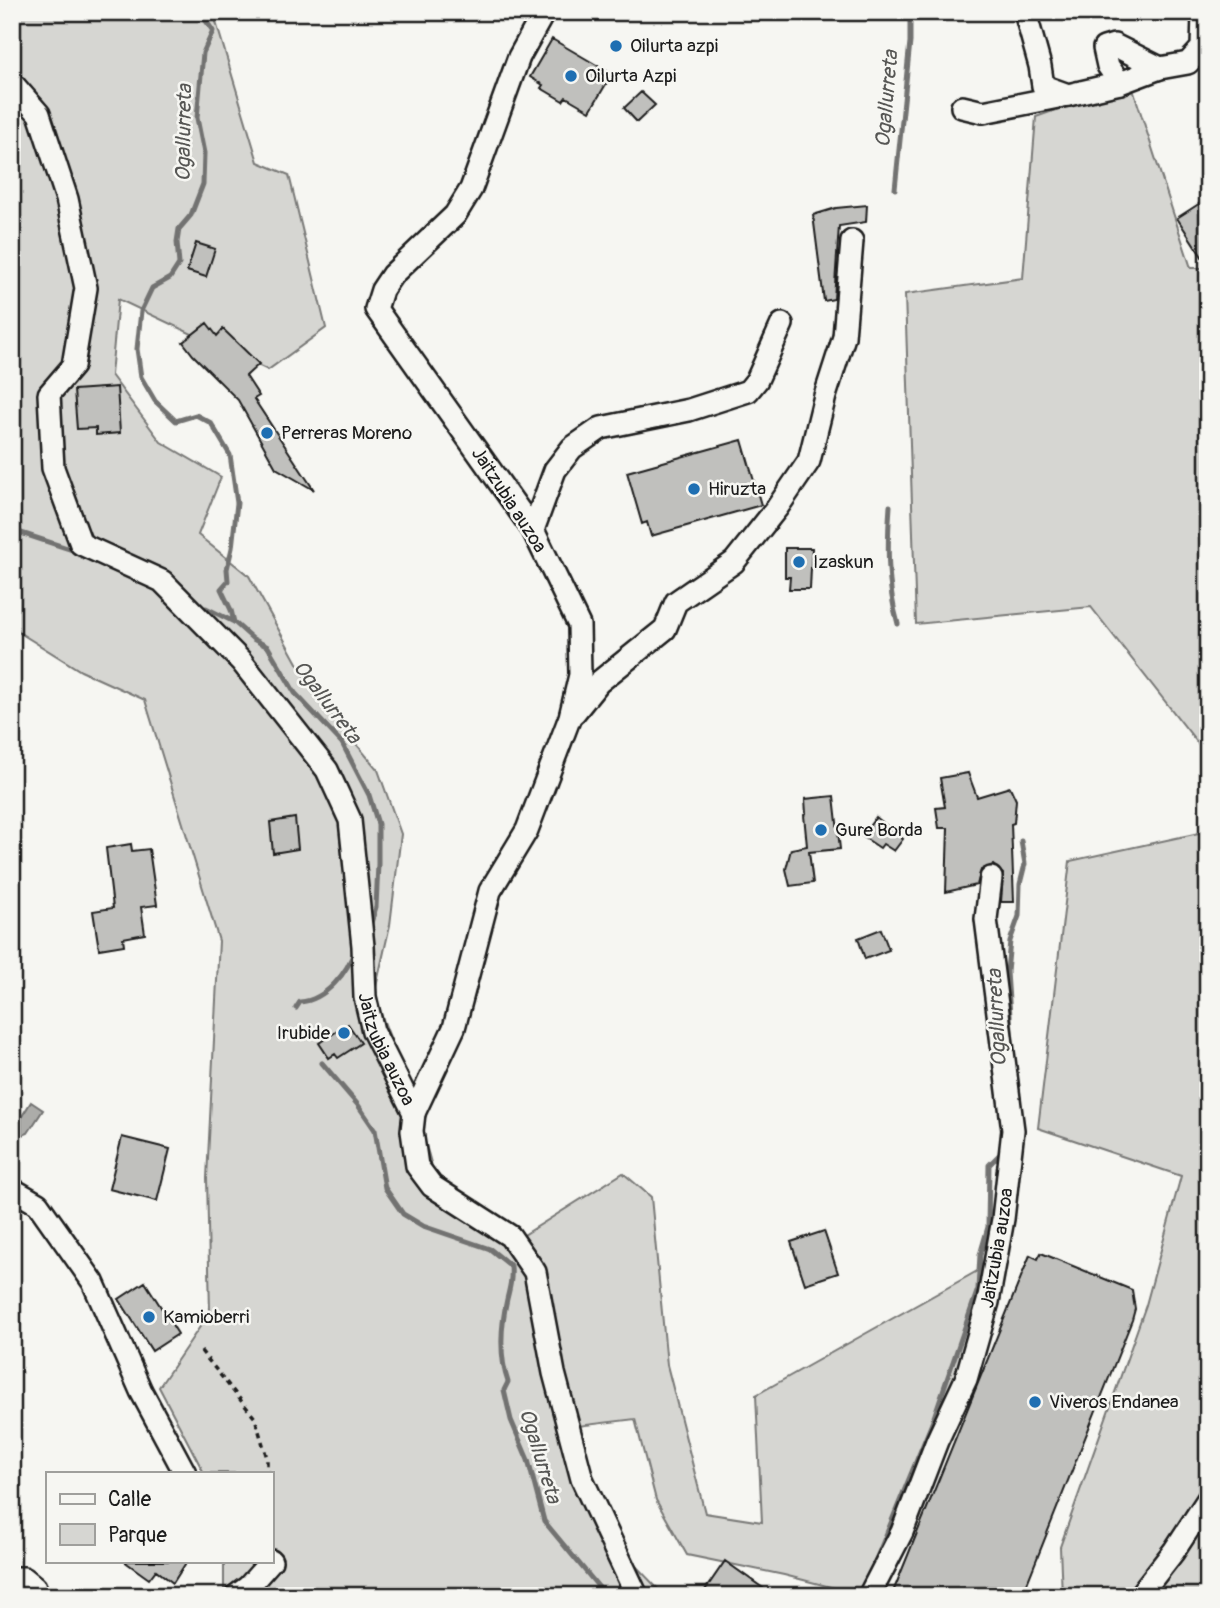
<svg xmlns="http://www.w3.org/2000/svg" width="1220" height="1608" font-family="Pangolin,sans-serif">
<rect width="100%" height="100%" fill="#f6f6f2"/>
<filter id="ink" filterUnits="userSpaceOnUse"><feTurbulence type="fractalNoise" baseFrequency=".0143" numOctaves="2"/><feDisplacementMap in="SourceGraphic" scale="14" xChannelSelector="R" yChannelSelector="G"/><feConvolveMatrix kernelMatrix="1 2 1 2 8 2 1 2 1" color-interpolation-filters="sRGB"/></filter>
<g filter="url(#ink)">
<path fill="#d6d6d2" stroke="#797977" stroke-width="2" d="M12,12h201l45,150 31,13 37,153 -58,42 -150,-71 -7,76 50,67 60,35 -23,58 51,41 64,116 65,78 23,64 -11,91 -16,71 36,93 27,95 74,59 112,-70 28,24 16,168 38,148 57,9 -6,-127 232,-130 -33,117 -89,214 -82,-21 -97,-20 -31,-55 -21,-81 -66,8 27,98 69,71h-441v-35h47v-88h-67l-45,-86 51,-75 -3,-134 12,-237 -74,-241 -64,-29 -69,-43z
M1131,83l60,185h17v488l-117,-149 -175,17 -11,-330 118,-16 13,-161z
M1208,831v765h-146l-2,-49 86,-242 35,-129 -143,-48 32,-267z"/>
<path fill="#acaca9" stroke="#727271" stroke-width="2" d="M31,1102l12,8 -15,23 -8,3 -3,-3 -2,-6z"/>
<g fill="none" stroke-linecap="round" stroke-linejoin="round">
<path stroke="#727271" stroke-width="5" d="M200,12l13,19 -10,22 -6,65 7,35 -1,31 -12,31 -12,14 -2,13 2,22 -9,14 -18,10 -11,23 -4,38 4,28 14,24 21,20 20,-6 15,8 19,32 7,48 -5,45 -5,21 1,12 -7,8 10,21 3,12 19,17 15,8 27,46 47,50 27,52 9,29v40l-2,43 -6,19
M895,189l15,-147v-30
M890,506c-3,41 -3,79 8,118
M12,530l67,22
M206,608l28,14
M296,1008l4,-6c26,-2 48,-30 55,-53
M1012,1045l-5,-73 3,-31 9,-25 1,-32 5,-20 -4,-23
M322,1063l36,42 17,25 10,58 18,26 20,12 67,23 21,17c1,13 -1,21 -4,33 -6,26 -8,58 1,83l-4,8 7,30 17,40 16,61 62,75
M875,1562l57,-139 46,-134 2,-34 8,-28 1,-62 15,-15"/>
</g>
<path fill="#c0c0bd" stroke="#1c1c1c" stroke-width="2" d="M552,39l60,35 -22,37 -24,-14 -3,4 -22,-13 2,-3 -13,-8z
M641,92l14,13 -18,17 -13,-14z
M1208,198v68l-31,-48z
M867,205l-1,17 -27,4 -5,73 -10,2 -11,-86 23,-7z
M196,243l19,6 -9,28 -19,-6z
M207,323l10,13 6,-7 36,35 -13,12 13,20 -5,3 60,91 -38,-22 -38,-68 -45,-45 -10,-13z
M117,387l3,46 -24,2v-7l-19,1 -3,-39z
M742,440l19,65 -110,31 -4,-14 -5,2 -15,-52z
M785,548h27l-2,41h-21l1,-12h-5z
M968,773l9,24 33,-10 6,13 -2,23 -3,1 3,78h-13l2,-28 -10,-9 -12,5 -4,15 -31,7 2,-64h-9l-3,-20 9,-1 -5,-29z
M834,796l6,53 -31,3 4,31 -23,3 -4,-17 5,-20 16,-3 -3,-31 2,-1 -1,-15z
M876,817l27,22 -9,12 -11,-7 -3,4 -18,-12z
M295,818l3,31 -25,4 -3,-31z
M131,844l1,7 17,-2 8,56 -16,2 4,27 -22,4 1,7 -25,4 -6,-38 20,-3 -7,-60z
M881,929l8,21 -24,9 -7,-21z
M348,1024l13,19 -23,15 -3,-4 -6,4 -10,-15z
M122,1137l48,12 -13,52 -48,-12z
M824,1231l14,42 -33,11 -14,-42z
M1041,1253l91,37 3,19 -3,11 -110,276h-119l-10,-4 137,-337 8,4z
M145,1282l33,52 -26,17 -33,-52z
M124,1561h63l-14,22 -17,-13 -7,9z
M725,1561l49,35h-73z"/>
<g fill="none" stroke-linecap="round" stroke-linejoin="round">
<defs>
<g id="minor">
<path d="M1025,12l15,54 3,20 25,9 52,-12 40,-15 28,-5 14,-15 1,-36"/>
<path id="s1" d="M12,83l27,31 28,85 19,89 -13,78 -24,28 4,74 28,76 81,37 79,80 86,109 23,50 13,126 2,51 8,34 41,82 -2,18 5,35 15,20 78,50 25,36 19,101 28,106 55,117"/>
<path d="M1120,83l-12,-17 -4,-18 10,-3 46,23"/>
<path d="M962,107l21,5 85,-17"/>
<path d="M533,530l22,-60 17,-22 29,-20 88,-18 59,-19 9,-11 25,-56"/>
<path d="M574,713l25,-31 66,-53 11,-27 58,-40 43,-54 32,-47 16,-65 19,-59 8,-96"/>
<path d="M414,1113l40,-85 36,-137 37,-61 43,-113 10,-42 -1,-50 -46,-95 -157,-221 6,-19 10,-15 63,-60 16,-26 48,-132 25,-45"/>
<path d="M12,1189l26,15 55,78 48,109 44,82"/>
<path d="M12,1578h12l11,9 3,9"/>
<path d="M236,1596l12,-9 23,-26"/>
<path id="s2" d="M869,1596l33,-64 35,-91 29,-62 22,-77 15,-83 10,-89 -27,-211 5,-41"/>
<path d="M1139,1596l35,-45 34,-52"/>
</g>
</defs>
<use href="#minor" stroke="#1c1c1c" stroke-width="26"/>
<path stroke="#1c1c1c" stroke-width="3.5" stroke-dasharray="5 5" stroke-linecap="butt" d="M201,1351l54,67 12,40v15"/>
<use href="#minor" stroke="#f6f6f2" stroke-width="21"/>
</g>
</g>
<g fill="#1f6fb2" stroke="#f6f6f2" stroke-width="2.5">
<circle cx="616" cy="46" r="7"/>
<circle cx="571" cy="76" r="7"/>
<circle cx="267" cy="433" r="7"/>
<circle cx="694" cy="489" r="7"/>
<circle cx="799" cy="562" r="7"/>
<circle cx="821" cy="830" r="7"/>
<circle cx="344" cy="1033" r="7"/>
<circle cx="149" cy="1317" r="7"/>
<circle cx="1035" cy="1402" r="7"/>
</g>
<g text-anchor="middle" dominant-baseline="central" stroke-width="5" stroke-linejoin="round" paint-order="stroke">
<g font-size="19" fill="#1c1c1c" stroke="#f6f6f2" text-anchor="start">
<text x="630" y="46">Oilurta azpi</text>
<text x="585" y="76">Oilurta Azpi</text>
<text x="281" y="433">Perreras Moreno</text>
<text x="708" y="489">Hiruzta</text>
<text x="813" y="562">Izaskun</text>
<text x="835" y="830">Gure Borda</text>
<text x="330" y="1033" text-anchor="end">Irubide</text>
<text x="163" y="1317">Kamioberri</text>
<text x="1049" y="1402">Viveros Endanea</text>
</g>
<g font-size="19" fill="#1c1c1c" stroke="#f6f6f2">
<text transform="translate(509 500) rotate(57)">Jaitzubia auzoa</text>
<text stroke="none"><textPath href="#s1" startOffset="1122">Jaitzubia auzoa</textPath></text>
<text stroke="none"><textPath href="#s2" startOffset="373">Jaitzubia auzoa</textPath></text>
</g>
<g font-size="21" font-style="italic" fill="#565654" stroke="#f6f6f2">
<text transform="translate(887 99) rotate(-85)">Ogallurreta</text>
<text transform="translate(184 133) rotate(-89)">Ogallurreta</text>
<text transform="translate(327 702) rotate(53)">Ogallurreta</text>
<text transform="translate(997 1018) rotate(-93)">Ogallurreta</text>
<text transform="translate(540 1456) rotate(73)">Ogallurreta</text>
</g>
</g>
<rect width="1220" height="1608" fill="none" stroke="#f6f6f2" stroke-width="42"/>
<rect x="21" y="21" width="1178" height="1566" fill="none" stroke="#1c1c1c" stroke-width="2.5" filter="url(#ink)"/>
<rect x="46" y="1472" width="228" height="91" fill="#f6f6f2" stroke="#9f9f9c" stroke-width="2"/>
<rect x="60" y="1494" width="35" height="10" fill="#f6f6f2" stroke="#9f9f9c" stroke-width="2"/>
<text x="108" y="1506" font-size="21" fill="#1c1c1c">Calle</text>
<rect x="60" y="1524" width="35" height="21" fill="#d6d6d2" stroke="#9f9f9c" stroke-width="2"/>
<text x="108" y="1542" font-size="21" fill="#1c1c1c">Parque</text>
</svg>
